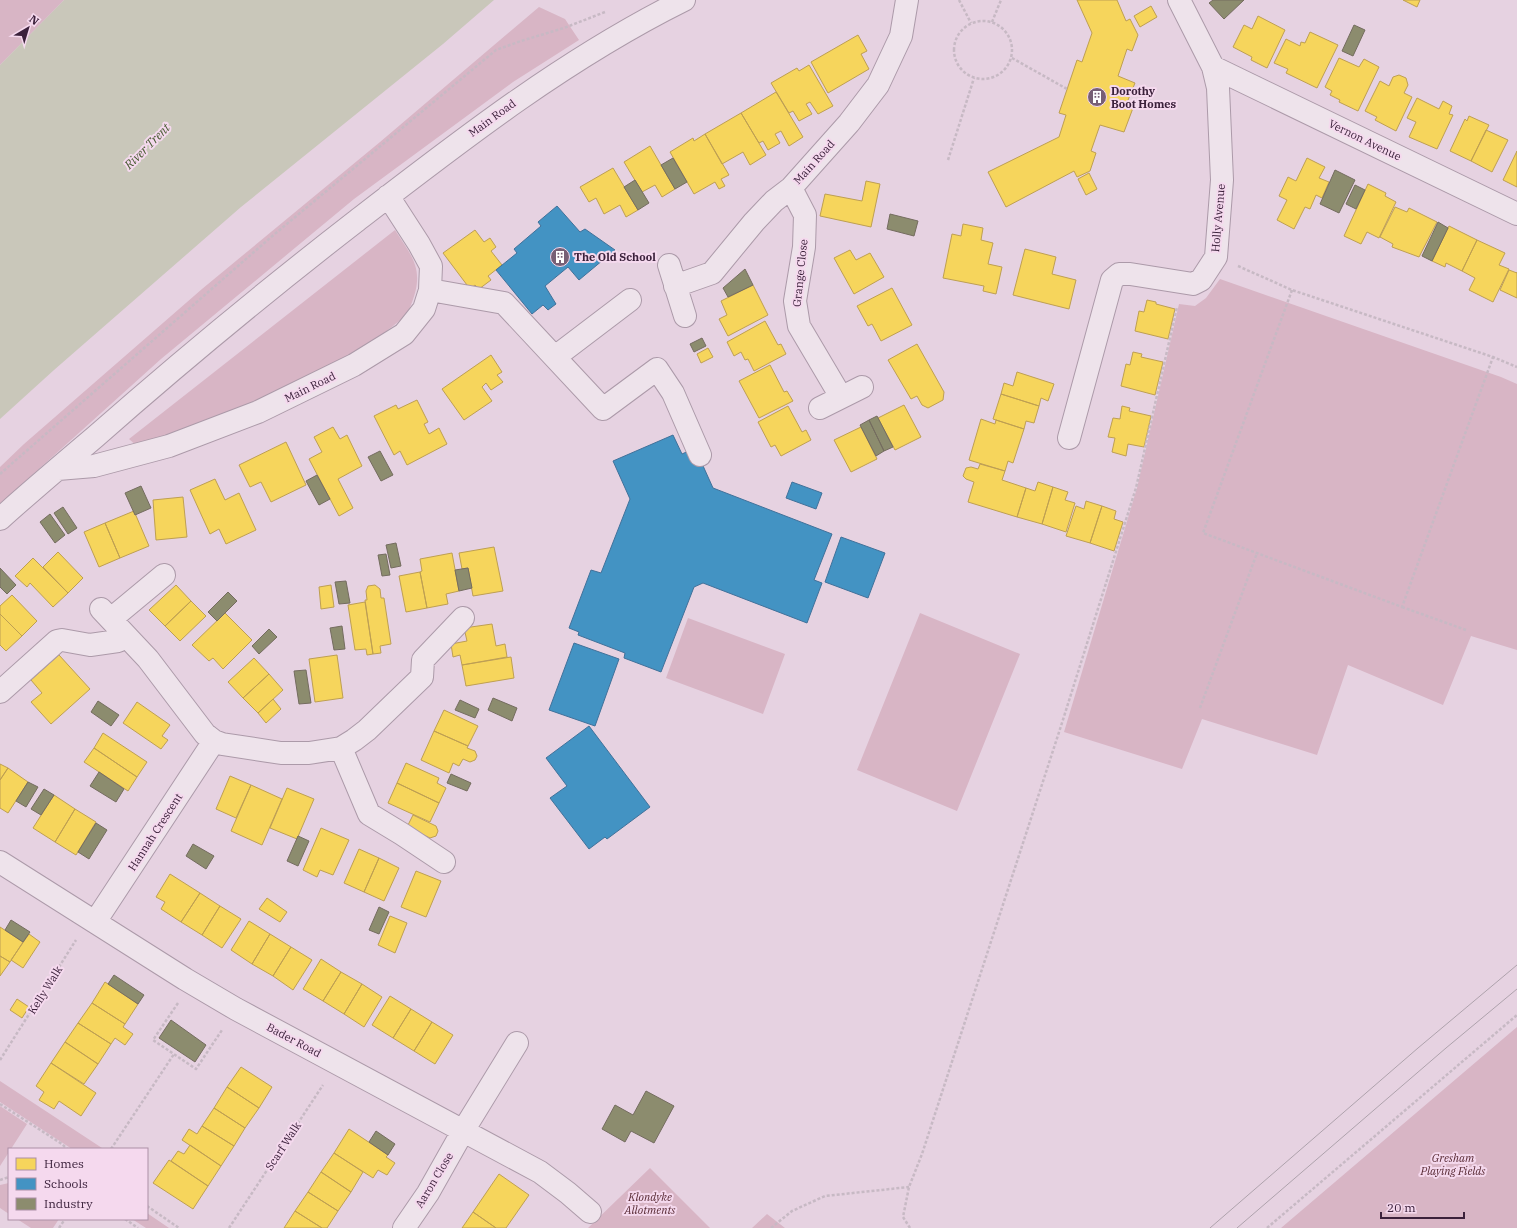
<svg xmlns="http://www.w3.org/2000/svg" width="1517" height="1228" font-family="'IBM Plex Serif',serif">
<rect width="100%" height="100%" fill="#e6d2e1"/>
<path fill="#d8b5c5" d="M0,0h64l-64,65z
M539,7l26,12 14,21 -66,42 -159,117 -193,160 -161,145v-37l24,-23 178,-155 178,-147z
M395,230c18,28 30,40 16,75 -5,13 -16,19 -27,28 -30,23 -65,40 -100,56 -48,21 -97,40 -146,58l-9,-8z
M1220,279l281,98 16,7v266l-46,-14 -28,69 -95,-40 -31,90 -115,-36 -20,50 -118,-37 73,-244 42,-184 16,2 11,-8z
M920,613l100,41 -63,157 -100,-41z
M688,618l97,36 -22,60 -97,-36z
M1517,1027v201h-236z
M0,1081l102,67 -1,1h-29l-72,-47z
M0,1106l27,18 -16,25h-2v3l-9,14z
M650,1168l60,60h-122z
M9,1183v31l-9,-6v-23z
M147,1213l22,15h-23l-14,-9h15z
M767,1214l18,14h-33z
M17,1219h42l-6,9h-22z"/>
<path fill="#c9c7ba" d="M64,0h430l-51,44 -202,163 -187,163 -54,49v-354z"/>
<path fill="#f6d55c" stroke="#be9f52" d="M1077,0h40l9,21 4,-2 8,16 -6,16 -5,-2 -9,27 17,7 -9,22 7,3 -9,24 -24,-7 -9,26 5,2 -6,18 -13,6 -3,-6 -68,36 -18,-35 71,-35 7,-22 -7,-2 18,-53 5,2 10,-29z
M1403,0h17l-3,7z
M1151,6l6,11 -17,10 -6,-11z
M1258,16l27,14 -18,38 -16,-8 1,-3 -19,-10 11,-22 8,4z
M1310,32l28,13 -21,43 -31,-15 2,-4 -14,-6 12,-24 14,7 1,-4 4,1z
M858,35l9,16 -6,3 8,15 -41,24 -17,-31z
M1339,58l20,9 5,-8 15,8 -21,44 -19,-9 1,-2 -10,-5 2,-4 -7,-4z
M809,65l24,41 -15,8 -8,-12 -4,2 6,10 -13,7 -6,-10 -4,2 -18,-30 26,-15 2,3z
M1399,75l7,3 2,7 -4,8 8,4 -16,34 -21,-11 2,-3 -12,-6 15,-30 9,5 4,-9z
M776,92l27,45 -14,9 -8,-15 -6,3 5,9 -12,7 -5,-9 -4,2 -18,-30z
M1417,98l22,11 4,-8 9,5 -3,8 4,1 -16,34 -28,-12 7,-15 -9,-4z
M741,113l25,42 -16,10 -7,-13 -21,12 -17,-30z
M1469,116l20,9 -18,36 -21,-10 15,-32 2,2z
M1486,130l22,10 -16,32 -21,-11z
M705,134l24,41 -8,4 4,7 -6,3 -4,-7 -21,12 -24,-42 23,-14 1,3z
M650,146l25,43 -13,8 -7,-12 -13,7 -18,-30z
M1517,151v36l-14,-7z
M1307,158l18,9 -6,11 10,4 -7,16 -6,-3 -6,14 -5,-2 -11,22 -17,-9 10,-20 -8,-4 9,-19 8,4z
M613,168l25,42 -12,7 -6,-12 -16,9 -8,-16 -7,4 -9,-15z
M1089,173l8,16 -11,6 -8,-16z
M866,181l14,3 -9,43 -51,-11 5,-22 37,7z
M1368,184l18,9 -1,3 11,6 -17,36 -12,-6 -6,12 -17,-8z
M1395,207l12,5 2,-4 28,14 -18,35 -27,-10 1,-3 -13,-7z
M963,224l20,4 -2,12 12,3 -5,21 14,3 -6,27 -13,-3 1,-5 -41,-8 9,-44 9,2z
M1449,226l28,14 -15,31 -16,-8 -1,4 -13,-6z
M475,230l9,12 6,-4 6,9 -5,4 11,14 -14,11 3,4 -12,9 -4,-4 -5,4 -27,-36z
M1477,240l28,13 -6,12 10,4 -16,33 -24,-12 6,-12 -13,-7z
M1025,249l31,8 -4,17 24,6 -7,29 -56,-14z
M850,250l6,10 14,-7 14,24 -30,17 -20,-36z
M1509,270l8,3v-1v26l-17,-8z
M753,285l15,30 -40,21 -9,-17 8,-4 -6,-14z
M892,288l20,37 -31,16 -9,-17 -4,2 -11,-20z
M1147,300l9,2v2l19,5 -7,30 -33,-8 4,-20 5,1z
M765,321l13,24 3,-1 5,10 -32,17 -6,-12 -3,1 -4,-8 -7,4 -7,-14z
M917,344l27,48 -1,8 -15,8 -6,-3 -5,-9 -6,3 -23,-39z
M708,348l5,9 -12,6 -4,-9z
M1133,352l9,2 -1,3 22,5 -8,33 -34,-9 5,-22 4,1z
M491,355l11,17 -5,3 6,7 -12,8 -5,-7 -4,4 10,14 -28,19 -22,-31z
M770,365l14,27 3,-1 6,10 -34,17 -20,-37z
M1017,372l37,12 -6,17 -7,-3 -2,8 -38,-12 3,-11 9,3z
M1001,394l38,12 -5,17 -8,-2 -2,8 -31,-10z
M417,400l11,22 -4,2 5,10 10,-6 8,16 -40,21 -7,-14 -6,4 -20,-39 22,-11 2,4z
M904,405l17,32 -26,13 -17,-32z
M788,406l14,26 4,-2 5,10 -30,16 -6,-11 -4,2 -13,-25z
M1122,406l8,2 -1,3 22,5 -7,31 -16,-3 -2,12 -14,-4 3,-14 -7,-1 5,-19 7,1z
M981,419l14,5 1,-4 28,9 -11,34 -5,-2 -3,10 -36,-11z
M333,427l7,12 7,-4 15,31 -24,13 15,29 -14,8 -30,-57 13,-7 -8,-15z
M861,427l16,32 -26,13 -17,-32z
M286,442l20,43 -35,17 -10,-20 -11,5 -11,-22z
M980,464l25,7 -3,9 24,8 -9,29 -49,-15 6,-20 -8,-3 -3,-3 3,-8 5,-1 7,2z
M215,479l10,21 14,-7 17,37 -30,14 -7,-15 -9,5 -20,-44z
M1038,482l15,5 -11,37 -25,-7 9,-29 9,3z
M1053,487l15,5 -3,8 10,3 -9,29 -24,-8z
M183,497l4,40 -31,3 -3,-40z
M1086,501l16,5 -12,37 -24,-7 10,-30 8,3z
M1102,506l14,5 -2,8 9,3 -9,29 -24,-8z
M134,511l15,35 -29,12 -15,-35z
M105,523l15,35 -21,9 -15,-35z
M494,547l9,44 -30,5 -5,-28 -6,1 -3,-16z
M58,552l25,26 -15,15 -25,-26z
M452,553l7,38 -13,3 2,10 -21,4 -7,-36 2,-1 -2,-12z
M33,558l35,35 -15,14 -23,-24 -3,4 -12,-11z
M420,572l7,36 -21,4 -7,-36z
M176,585l15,16 -26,25 -16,-16z
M331,585l3,22 -13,2 -2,-22z
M375,585l5,4 1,9h3l7,46 -11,2 1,7 -8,1 -8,-54h2l-1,-9 2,-5z
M12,595l25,26 -15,15 -22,-22v-8z
M191,601l15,15 -26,25 -15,-15z
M365,602l8,52 -6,1 -1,-6 -11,1 -7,-45z
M225,613l27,27 -29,29 -10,-11 -4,3 -17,-16z
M0,614l22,22 -16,15 -6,-6z
M492,624l4,22 9,-2 2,13 -45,8 -2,-10 -7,2 -2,-13 16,-3 -3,-13z
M59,655l31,34 -39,35 -20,-22 11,-9 -11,-13z
M337,655l6,43 -28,4 -6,-43z
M511,657l3,21 -48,8 -4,-21z
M254,658l15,16 -26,24 -15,-16z
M269,674l14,16 -25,23 -15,-15z
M273,699l8,10 -15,14 -8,-10z
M137,702l33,23 -8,11 6,4 -7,9 -38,-26z
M444,710l34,16 -10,20 -34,-15z
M434,731l34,15 -1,2 8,3 2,5 -2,4 -5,2 -7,-3 -4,7 -6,-3 -4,10 -28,-13z
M103,733l44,29 -10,15 -43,-29z
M94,748l43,29 -9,14 -44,-29z
M406,763l33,15 -2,5 9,5 -7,15 -42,-20z
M0,764l8,4 -8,12z
M8,768l20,14 -20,31 -8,-5v-28z
M230,776l21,9 -15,33 -20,-9z
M397,783l42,20 -9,19 -42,-19z
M251,785l31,14 -20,46 -31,-14z
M287,788l27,11 -17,40 -27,-11z
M54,795l21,14 -20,33 -22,-14z
M75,809l21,13 -20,33 -21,-13z
M413,815l23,11 2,5 -2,5 -6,2 -23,-11z
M321,828l28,12 -16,35 -13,-5 -3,7 -14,-7z
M359,849l20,9 -15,34 -20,-9z
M379,858l20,10 -15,33 -20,-9z
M416,871l25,10 -15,36 -25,-10z
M170,874l30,19 -19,29 -20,-13 4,-7 -9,-5z
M200,893l20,13 -18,29 -21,-13z
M267,898l20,14 -7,10 -21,-13z
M220,906l21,13 -19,29 -20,-13z
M390,916l17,7 -12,30 -17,-8z
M249,921l21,13 -18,30 -21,-14z
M0,927l23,15 -13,20 -10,-6z
M29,934l11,8 -17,26 -12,-8z
M270,934l21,13 -18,29 -21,-12z
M291,947l21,13 -19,30 -20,-14z
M0,956l10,6 -10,14z
M321,959l20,13 -18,29 -20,-12z
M341,972l21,12 -18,30 -21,-13z
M105,982l33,22 -13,20 -33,-21z
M362,984l20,13 -18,30 -20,-13z
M390,996l21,13 -18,29 -21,-13z
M17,999l12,8 -7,11 -12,-8z
M92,1003l33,21 -2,3 10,7 -8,11 -10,-7 -4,6 -33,-21z
M411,1009l21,13 -18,29 -21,-13z
M432,1022l21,13 -18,29 -21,-13z
M78,1023l33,21 -13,20 -33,-22z
M65,1042l33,22 -14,20 -33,-21z
M51,1063l45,30 -15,23 -22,-15 -5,8 -15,-9 5,-8 -8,-6z
M241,1067l31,20 -13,21 -32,-21z
M227,1087l32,21 -14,20 -31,-20z
M214,1108l31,20 -11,18 -32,-20z
M202,1126l32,20 -13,20 -39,-26 7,-11 8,5z
M349,1129l39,26 -2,2 9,6 -8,12 -9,-5 -5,8 -39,-25z
M190,1145l31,21 -13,20 -37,-25 7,-10 6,3z
M334,1153l29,19 -12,20 -30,-20z
M169,1160l39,26 -15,23 -40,-26z
M321,1172l30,20 -13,19 -30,-19z
M499,1174l30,21 -23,33h-10l-23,-16z
M308,1192l30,19 -11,17h-5l-27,-17z
M295,1211l27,17h-38z
M473,1212l23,16h-34z"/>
<path fill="#4393c3" stroke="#41719a" d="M557,206l23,26 5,-3 30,21 -36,30 -11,-13 -23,19 11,18 -8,6 -5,-5 -11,9 -36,-44 21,-17 -3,-4 27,-23 -3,-4z
M673,435l9,19 13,-6 18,40 119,46 -18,46 8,3 -15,40 -104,-40 -9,4 -33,85 -37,-14 1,-5 -47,-18 1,-3 -10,-4 22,-58 10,3 29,-74 -17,-38z
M792,482l30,11 -6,16 -30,-11z
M841,537l44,16 -17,45 -43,-16z
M574,643l45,16 -24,67 -46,-16z
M589,726l61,81 -43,32 -2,-2 -16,12 -39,-51 17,-12 -21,-28z"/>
<path fill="#8c8c6e" stroke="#746c5f" d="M1213,0h31l-20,19 -15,-16z
M1354,25l11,5 -12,26 -11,-5z
M673,158l14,24 -12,7 -14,-24z
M1335,170l20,10 -16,33 -19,-9z
M635,180l14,23 -11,7 -14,-23z
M1355,185l10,5 -9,19 -10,-5z
M890,214l28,7 -4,15 -27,-7z
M1438,222l10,6 -16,33 -10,-5z
M745,269l8,16 -25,12 -5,-9z
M702,338l4,8 -12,6 -4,-8z
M877,416l16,31 -9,4 -15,-31z
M869,420l15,31 -8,5 -16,-31z
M380,451l13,24 -12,6 -13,-24z
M317,475l13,24 -11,6 -13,-24z
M141,486l10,22 -16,7 -10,-22z
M63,507l14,21 -9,6 -14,-21z
M50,514l15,21 -10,8 -15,-21z
M396,543l5,23 -10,2 -5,-23z
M386,554l4,21 -8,1 -4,-21z
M0,568l16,17 -9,9 -7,-7z
M468,568l4,20 -13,3 -4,-21z
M346,581l4,22 -11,1 -4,-22z
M228,592l9,9 -20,20 -9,-9z
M342,626l3,23 -11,1 -4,-22z
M269,629l8,8 -18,17 -7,-8z
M306,670l5,33 -12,1 -5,-33z
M493,698l24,10 -5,13 -24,-11z
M460,700l19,9 -4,9 -20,-8z
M98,701l21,14 -8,11 -20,-14z
M99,772l25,17 -8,13 -26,-16z
M451,774l20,9 -4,8 -20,-8z
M28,782l10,5 -12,20 -10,-6z
M44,789l10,6 -13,20 -10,-6z
M96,823l11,7 -18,29 -11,-7z
M298,836l11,5 -11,25 -11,-5z
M193,844l21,12 -8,13 -20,-13z
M379,907l10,5 -10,22 -10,-4z
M11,920l19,12 -7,10 -18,-12z
M114,975l30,20 -6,9 -30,-20z
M171,1020l35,25 -11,17 -36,-24z
M646,1091l28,15 -20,37 -23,-12 -6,11 -23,-13 13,-24 18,10z
M376,1131l19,13 -7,11 -19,-13z"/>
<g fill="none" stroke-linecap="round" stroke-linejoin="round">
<defs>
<path id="minor" d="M1213,67l304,147
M791,188l14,27 -1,32 -9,54 4,25 42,71
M669,265l16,51
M675,286l37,-13 42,-51 20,-21 17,-13 58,-65 29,-38 23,-49 6,-36
M430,290l74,13 99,106 54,-40 16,24 27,62
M555,357l75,-57
M820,408l42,-21
M1069,438l43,-158 7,-6h11l63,10 8,-4 15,-23 6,-77 -4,-92 -5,-21 -34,-67
M58,469l36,-3 75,-20 89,-34 96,-47 50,-31 20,-25 6,-19 1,-24 -12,-22 -31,-48
M0,519c31,-28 63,-55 95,-82 84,-74 171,-146 260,-215 105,-81 210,-163 329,-222
M111,619l53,-44
M0,692l57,-51 5,-1 28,5 28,-4
M214,741l8,3 59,9h28l32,-5 13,-8 13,-10 55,-53 1,-17 40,-42
M341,748l28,66 33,20 42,28
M0,862l185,117 51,30 304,163 28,21 22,19
M95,922l119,-181 -9,-7 -57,-75 -47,-50
M404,1228l24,-35 35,-62 54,-88"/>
</defs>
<use href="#minor" stroke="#ac9aa9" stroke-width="24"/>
<path stroke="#c7b9c4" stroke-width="2.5" stroke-dasharray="3 2" stroke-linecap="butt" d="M959,0l12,23
M954 50a29 29 0 1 1 58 0a29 29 0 1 1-58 0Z
M992,22l9,-22
M1012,58l55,31
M948,160l26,-82
M1238,266l54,24 201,67 24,10
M1292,290l-89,243 199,74 91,-250
M0,474l270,-236 226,-188 25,-9 43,-13 41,-16
M1402,607l64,23
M1200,708l57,-155
M178,1003l-25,37 43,29 26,-39
M0,1060l76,-120
M0,1104l62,40 5,5
M111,1149l63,-95
M0,1180l9,-3
M147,1206l32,22
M125,1219l13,9
M59,1228l6,-9
M229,1228l94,-143
M771,1228l21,-17 33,-15 84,-9
M910,1228l-7,-11 6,-30 13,-33 139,-428 75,-238 41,-181
M1267,1228l250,-213"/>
<use href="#minor" stroke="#eee3eb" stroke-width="22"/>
<path stroke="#aea2ac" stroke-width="1" d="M1210,1228l208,-180 99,-83
M1237,1228l209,-180 71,-59"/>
</g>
<defs>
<symbol id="building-disc" viewBox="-11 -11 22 22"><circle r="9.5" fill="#775f75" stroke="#f5d9ee"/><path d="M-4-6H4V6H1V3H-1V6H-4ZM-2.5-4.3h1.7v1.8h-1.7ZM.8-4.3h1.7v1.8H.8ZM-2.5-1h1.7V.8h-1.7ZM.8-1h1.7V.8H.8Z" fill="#fff"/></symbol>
</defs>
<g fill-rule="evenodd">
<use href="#building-disc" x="1086" y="86" width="22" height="22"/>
<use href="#building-disc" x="549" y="246" width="22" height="22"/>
</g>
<g text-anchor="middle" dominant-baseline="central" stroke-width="4" stroke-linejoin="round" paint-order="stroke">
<g font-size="11" font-weight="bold" fill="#3b213b" stroke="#f5d9ee" text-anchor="start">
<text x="1111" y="91">Dorothy<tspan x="1111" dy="13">Boot Homes</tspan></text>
<text x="574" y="257">The Old School</text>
</g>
<g font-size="11" fill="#3b213b" stroke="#f5d9ee">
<text transform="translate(492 118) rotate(-36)">Main Road</text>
<text transform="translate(1365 140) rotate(26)">Vernon Avenue</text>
<text transform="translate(814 162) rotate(-48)">Main Road</text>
<text transform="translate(1218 218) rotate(-85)">Holly Avenue</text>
<text transform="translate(800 273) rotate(-84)">Grange Close</text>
<text transform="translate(310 387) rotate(-26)">Main Road</text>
<text transform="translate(155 832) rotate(-57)">Hannah Crescent</text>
<text transform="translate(45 990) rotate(-58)">Kelly Walk</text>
<text transform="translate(294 1040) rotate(28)">Bader Road</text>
<text transform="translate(283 1146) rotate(-57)">Scarf Walk</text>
<text transform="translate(434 1180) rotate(-59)">Aaron Close</text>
</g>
<g font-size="11" font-style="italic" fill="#572933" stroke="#f5d9ee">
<text x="1453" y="1158">Gresham<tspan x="1453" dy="13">Playing Fields</tspan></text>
<text x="650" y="1197">Klondyke<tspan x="650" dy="13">Allotments</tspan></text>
</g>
<g font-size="12" font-style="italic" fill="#475a31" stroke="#f5d9ee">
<text transform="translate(147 146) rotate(-45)">River Trent</text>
</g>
</g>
<rect x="8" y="1148" width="140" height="72" fill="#f5d9ee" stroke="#ab8fa6"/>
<rect x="16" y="1158" width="20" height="12" fill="#f6d55c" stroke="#ab8fa6"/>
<text x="44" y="1168" font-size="12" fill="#3b213b">Homes</text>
<rect x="16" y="1178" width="20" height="12" fill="#4393c3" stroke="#ab8fa6"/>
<text x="44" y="1188" font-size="12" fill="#3b213b">Schools</text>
<rect x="16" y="1198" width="20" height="12" fill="#8c8c6e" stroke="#ab8fa6"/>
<text x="44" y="1208" font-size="12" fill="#3b213b">Industry</text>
<g transform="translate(28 28) rotate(38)" stroke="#f5d9ee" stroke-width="3" paint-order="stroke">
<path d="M0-3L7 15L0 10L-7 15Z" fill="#3b213b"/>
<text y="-6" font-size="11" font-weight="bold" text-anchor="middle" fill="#3b213b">N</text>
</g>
<path d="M1381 1212v6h83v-6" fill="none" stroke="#3b213b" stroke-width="2"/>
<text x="1387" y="1212" font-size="12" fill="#3b213b" stroke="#f5d9ee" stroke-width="3" paint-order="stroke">20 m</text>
</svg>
